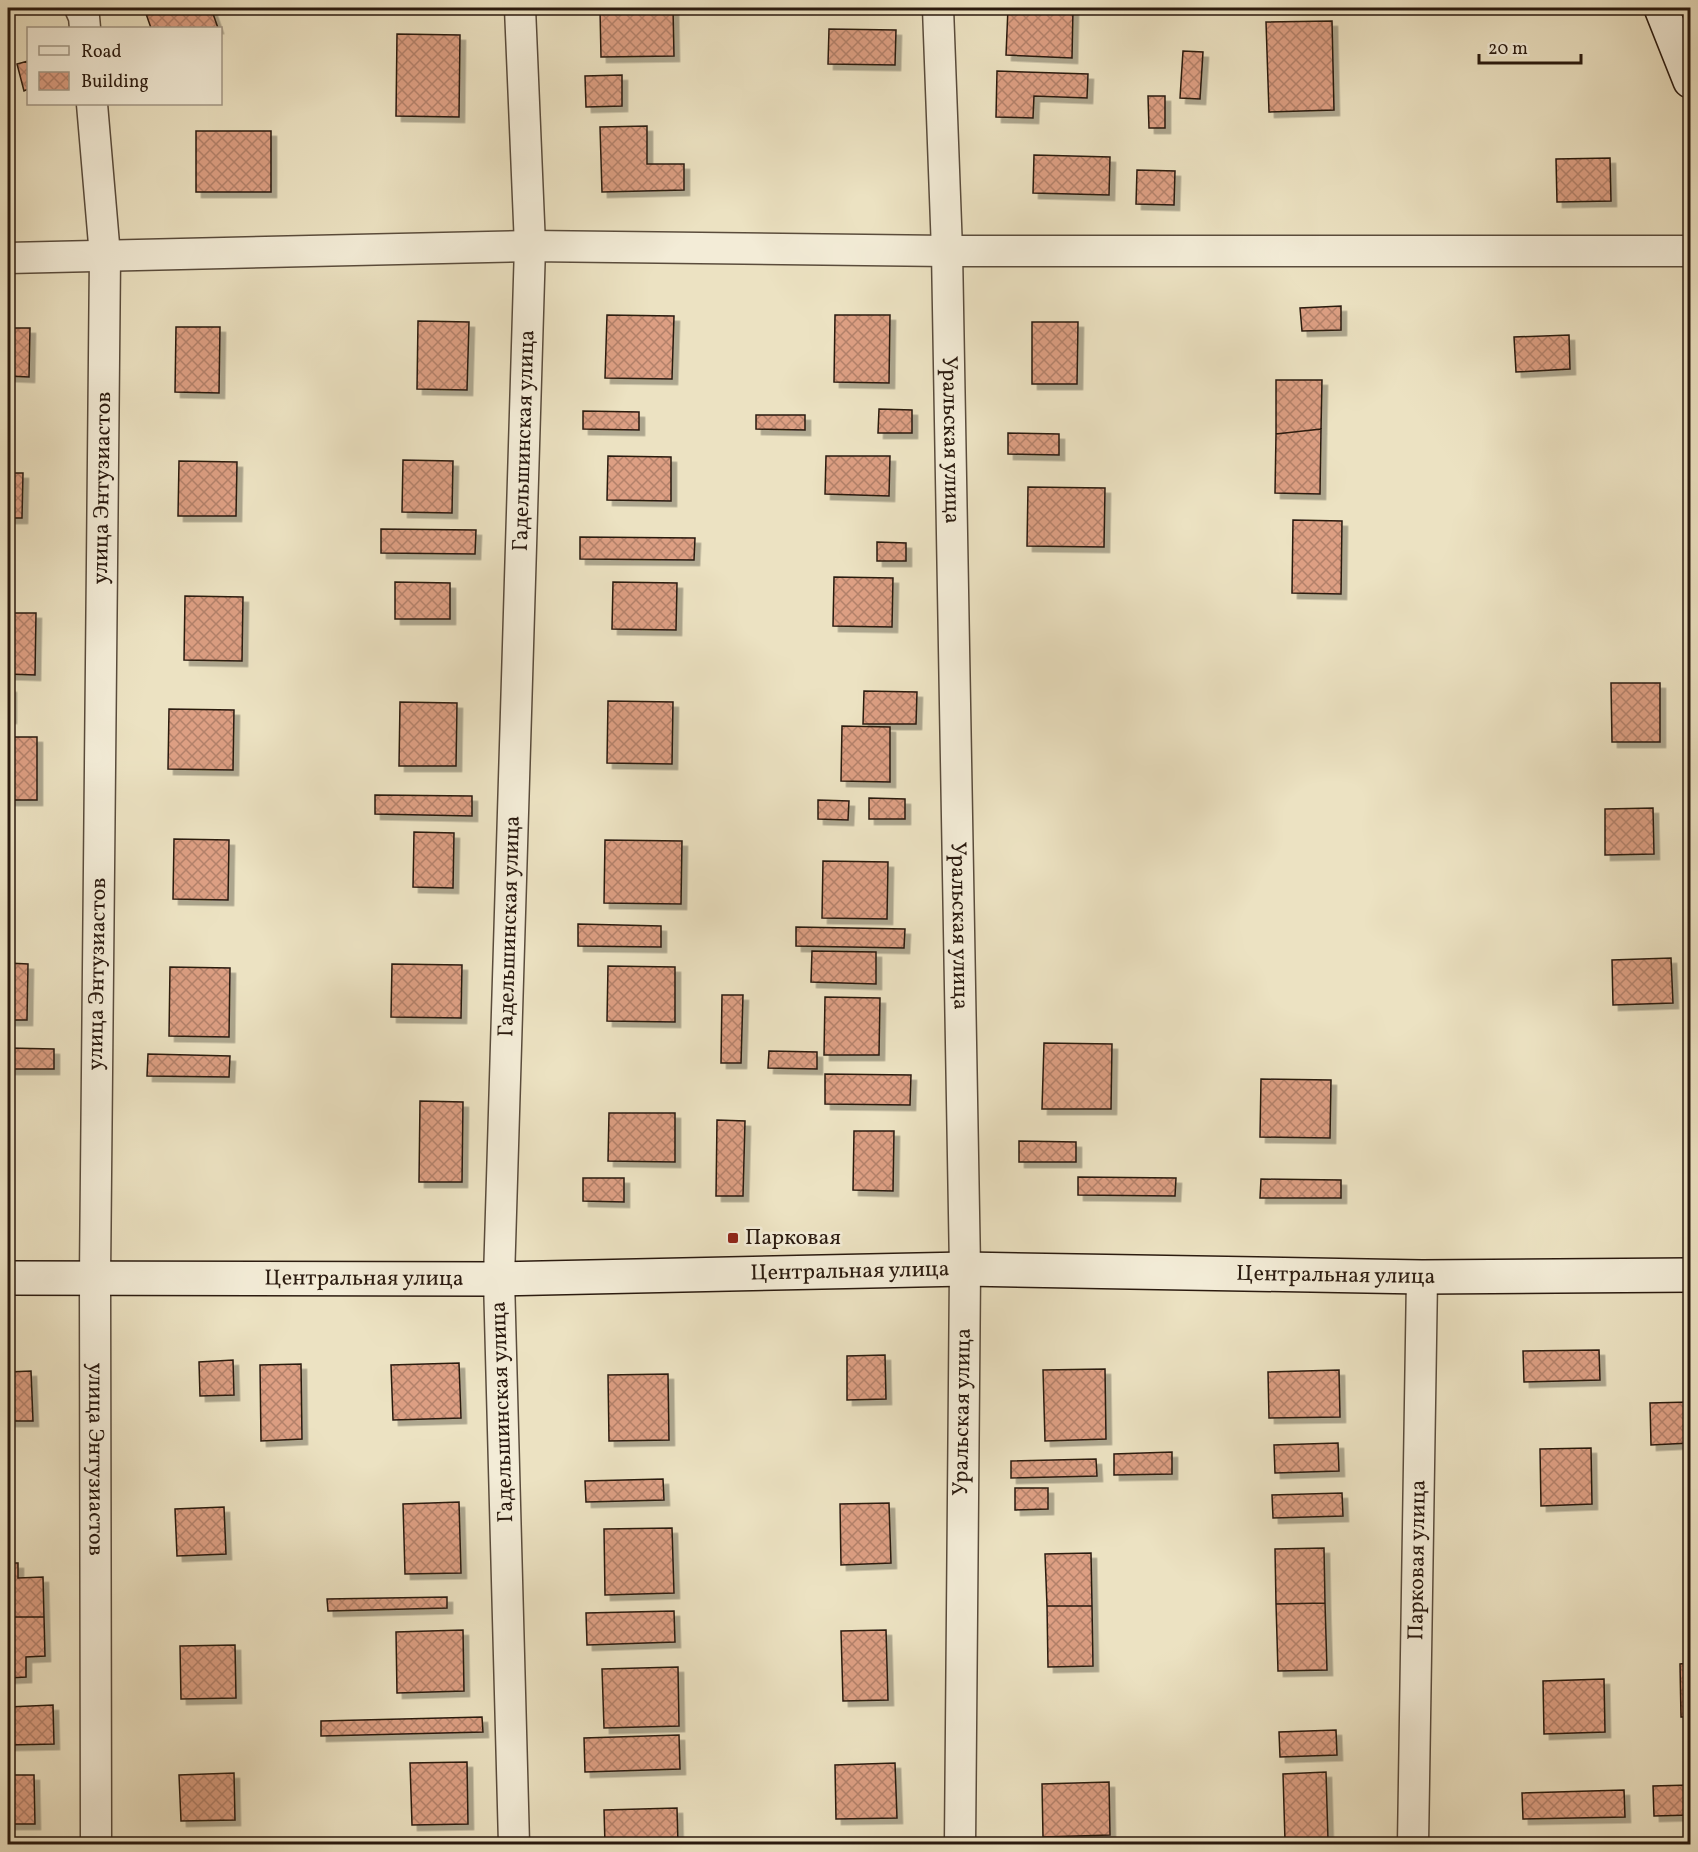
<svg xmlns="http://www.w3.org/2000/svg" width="1698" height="1852" font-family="Vollkorn,serif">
<defs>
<pattern id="building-cross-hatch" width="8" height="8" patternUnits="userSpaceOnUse" patternTransform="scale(1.5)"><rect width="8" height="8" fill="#dd9f83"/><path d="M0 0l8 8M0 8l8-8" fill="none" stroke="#b3816a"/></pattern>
<filter id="shadow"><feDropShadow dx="5.5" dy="5.5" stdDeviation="0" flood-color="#0004"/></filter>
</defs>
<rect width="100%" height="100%" fill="#ece2c2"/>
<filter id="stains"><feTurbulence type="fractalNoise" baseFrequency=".00333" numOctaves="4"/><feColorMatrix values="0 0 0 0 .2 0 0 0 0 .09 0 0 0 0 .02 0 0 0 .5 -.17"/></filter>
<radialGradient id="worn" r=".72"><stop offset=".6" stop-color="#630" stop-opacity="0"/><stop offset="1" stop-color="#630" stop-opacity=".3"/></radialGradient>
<path fill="url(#building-cross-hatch)" stroke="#2a1a0f" stroke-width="1.5" filter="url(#shadow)" d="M144,8h67l7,20h-67z
M673,8l1,48 -73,1 -1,-47z
M1008,8l65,1 -1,49 -66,-3z
M1332,21l2,89 -65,2 -3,-90z
M829,29l67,1 -1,35 -67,-1z
M397,34l63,1 -1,82 -63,-1z
M1183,51l20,1 -3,47 -20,-1z
M28,61v28l-4,2 -7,-27z
M997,71l91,3 -1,24 -53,-2 -1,22 -37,-1z
M622,75v31l-36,1 -1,-31z
M1148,96h17v32h-16z
M647,126v38h37v26l-82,2 -2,-65z
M196,131h75v61h-75z
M1034,155l76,2 -1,38 -76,-2z
M1610,158l1,43 -54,1 -1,-43z
M1137,170l38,1 -1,34 -38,-1z
M1341,306v24l-39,1 -2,-23z
M607,315l67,1 -2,63 -67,-1z
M835,315h55l-1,68 -55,-1z
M418,321l51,1 -2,68 -50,-1z
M1032,322h46l-1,62h-45z
M176,327h44l-1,66 -44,-1z
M8,328h22l-1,49 -21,-1z
M1569,335l1,34 -54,3 -2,-35z
M1276,380h46l-1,49 -45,5z
M879,409l33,1v23h-34z
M583,411l56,1v18l-56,-1z
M756,415h49v15l-49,-1z
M1321,429l-1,65 -45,-1 1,-59z
M1008,433l51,1v21l-51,-1z
M608,456l63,1v44l-64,-1z
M826,456h64l-1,40 -64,-2z
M403,460l50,1 -1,52 -50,-1z
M179,461l58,1 -1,54h-58z
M8,473h15l-1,45h-14z
M1028,487l77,1 -1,59 -77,-1z
M1293,520l49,1 -1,73 -49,-1z
M381,529l95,1 -1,24 -94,-1z
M580,537l115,1 -1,22 -114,-1z
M877,542l29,1v18h-29z
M834,577l59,1 -1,49 -59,-1z
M395,582l55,1v36h-55z
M613,582l64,1 -1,47 -64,-1z
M185,596l58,1 -1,64 -58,-1z
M8,613h28l-1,62 -27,-1z
M1611,683h49v59h-48z
M8,687h3v31h-3z
M864,691l53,1 -1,32h-53z
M608,701l65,1 -1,62 -65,-1z
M400,702l57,1 -1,63h-57z
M169,709l65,1 -1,60 -65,-1z
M842,726l48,1v55l-49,-1z
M8,737h29v63h-29z
M375,795l97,1v20l-97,-2z
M869,798l36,1v20h-36z
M818,800l31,1 -1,19 -30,-1z
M1653,808l1,46 -49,1v-46z
M414,832l40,1 -1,55 -40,-1z
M174,839l55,1 -1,60 -55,-1z
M605,840l77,1 -1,63 -77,-1z
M823,861l65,1 -1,57 -65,-1z
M578,924l83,2v21l-83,-1z
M796,927l109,2 -1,19 -108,-2z
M812,951l64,1v32l-65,-2z
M1671,958l2,45 -60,2 -1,-45z
M8,963l20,1 -1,56h-19z
M392,964l70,1 -1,53 -70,-1z
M608,966l67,1v55l-68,-1z
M170,967l60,1 -1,69 -60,-1z
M722,995h21l-2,68h-20z
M825,997l55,1 -1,57h-55z
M1044,1043l68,1 -1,65h-69z
M8,1048l46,1v20h-46z
M769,1051l48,1v17l-49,-1z
M148,1054l82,2 -1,21 -82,-1z
M825,1074l86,1 -1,30 -85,-1z
M1261,1079l70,1 -1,58 -70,-1z
M420,1101l43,1 -1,80h-43z
M609,1113h66v49l-67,-1z
M717,1120l28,1 -2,75h-27z
M854,1131h40l-1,60 -40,-1z
M1019,1141l57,1v20h-57z
M1078,1177l98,1 -1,18 -97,-1z
M583,1178h41v24l-41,-1z
M1261,1179l80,1v18h-81z
M1599,1350l1,30 -76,2 -1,-31z
M885,1355l1,44 -39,1v-44z
M233,1360l1,35 -34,1 -1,-34z
M459,1363l2,55 -68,2 -2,-55z
M301,1364l1,75 -41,2 -1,-76z
M1105,1369l1,70 -61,2 -2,-71z
M1339,1370l1,47 -71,1 -1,-46z
M31,1371l2,50h-25v-49z
M668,1374l1,66 -60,1 -1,-66z
M1690,1402v41l-39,2 -1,-42z
M1338,1443l1,28 -64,2 -1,-28z
M1591,1448l1,56 -51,2 -1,-57z
M1172,1452v22l-58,1v-21z
M1096,1459l1,17 -86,2v-17z
M663,1479l1,21 -78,2 -1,-21z
M1015,1488h33v21l-33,1z
M1342,1493l1,23 -70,2 -1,-23z
M459,1502l2,71 -56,1 -2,-70z
M889,1503l2,60 -50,2 -1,-61z
M224,1507l2,47 -49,2 -2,-47z
M672,1528l2,65 -69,2 -1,-66z
M1324,1548l1,55 -49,1 -1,-55z
M1091,1553l1,53h-45l-2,-52z
M8,1563h10v15l25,-1 1,40h-36z
M447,1597v11l-119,3 -1,-12z
M1325,1603l2,67 -49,1 -2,-67z
M1047,1606h45l1,60 -45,1z
M674,1611l1,31 -88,3 -1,-32z
M8,1617h36l1,39 -19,1v20l-18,1z
M463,1630l1,61 -67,2 -1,-61z
M886,1630l2,70 -45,1 -2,-70z
M235,1645l1,53 -55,1 -1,-53z
M1690,1663v54h-9l-1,-53z
M678,1667l1,59 -75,2 -2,-59z
M1604,1679l1,53 -61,2 -1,-53z
M53,1705l1,39 -46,1v-38z
M482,1717l1,15 -162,4v-15z
M1336,1730l1,25 -57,2 -1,-25z
M679,1735l1,34 -95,3 -1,-34z
M467,1762l1,62 -56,1 -2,-62z
M895,1763l2,55 -61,1 -1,-54z
M1326,1772l2,68 -43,1 -2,-67z
M234,1773l1,47 -54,1 -2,-46z
M8,1775h26l1,49h-27z
M1109,1782l1,53 -67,2 -1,-53z
M1690,1785v30l-36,1 -1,-30z
M1624,1790l1,27 -102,2 -1,-26z
M677,1808l1,36h-73l-1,-34z
M911,1838l1,6h-108l-1,-4z
M451,1842v2h-59z"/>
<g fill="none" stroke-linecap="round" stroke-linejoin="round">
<defs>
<g id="street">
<path d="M80,8l4,9 1,11"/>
<path id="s1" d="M938,8l9,243 18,1018 -5,575"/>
<path id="s2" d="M92,104l13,152 -10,1021 1,567"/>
<path d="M8,258l522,-12 417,5h743"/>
<path id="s3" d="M514,1844l-15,-565 31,-1033 -10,-238"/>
<path id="s4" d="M1413,1844l9,-567"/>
</g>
<g id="secondary">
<path d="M1661,8l29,73"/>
<path id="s5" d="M8,1278l491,1 466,-10 457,8 268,-2"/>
</g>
</defs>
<use href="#street" stroke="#5a4c3c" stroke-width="33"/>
<use href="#secondary" stroke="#2a1a0f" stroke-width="36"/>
<use href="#street" stroke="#f3ecd7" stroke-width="30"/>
<use href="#secondary" stroke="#f3ecd7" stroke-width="33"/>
</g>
<rect fill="#8f2418" stroke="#f3ecd7" stroke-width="2" x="727" y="1232" width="12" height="12" rx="3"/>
<g text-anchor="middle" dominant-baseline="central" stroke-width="5" stroke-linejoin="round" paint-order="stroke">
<g font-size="22" fill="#2a1a0f" stroke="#f3ecd7">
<text stroke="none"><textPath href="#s3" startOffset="1404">Гадельшинская улица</textPath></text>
<text stroke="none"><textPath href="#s1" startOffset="432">Уральская улица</textPath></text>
<text transform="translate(103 488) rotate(-89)">улица Энтузиастов</text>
<text stroke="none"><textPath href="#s3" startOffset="918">Гадельшинская улица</textPath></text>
<text stroke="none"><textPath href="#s1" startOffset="918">Уральская улица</textPath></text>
<text transform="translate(98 974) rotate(-89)">улица Энтузиастов</text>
<text stroke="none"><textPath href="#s5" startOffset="842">Центральная улица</textPath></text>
<text stroke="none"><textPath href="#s5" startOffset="1328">Центральная улица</textPath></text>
<text stroke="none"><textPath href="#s5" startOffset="356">Центральная улица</textPath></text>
<text transform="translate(503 1412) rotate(-92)">Гадельшинская улица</text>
<text transform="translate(963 1412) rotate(-89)">Уральская улица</text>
<text stroke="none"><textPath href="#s2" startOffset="1356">улица Энтузиастов</textPath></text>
<text stroke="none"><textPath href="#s4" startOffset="284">Парковая улица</textPath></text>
</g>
<g font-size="22" fill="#2a1a0f" stroke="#f3ecd7" text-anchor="start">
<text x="745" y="1238">Парковая</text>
</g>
</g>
<rect width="1698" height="1852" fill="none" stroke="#ece2c2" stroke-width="30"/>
<rect x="9" y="9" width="1680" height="1834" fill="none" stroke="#2a1a0f" stroke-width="3"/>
<rect x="15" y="15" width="1668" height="1822" fill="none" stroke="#2a1a0f" stroke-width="1.5"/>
<rect x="27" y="27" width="195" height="78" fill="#f3ecd7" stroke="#a39887" stroke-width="1.5"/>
<rect x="39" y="46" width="30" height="9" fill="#f3ecd7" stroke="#a39887" stroke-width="1.5"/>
<text x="81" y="57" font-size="18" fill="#2a1a0f">Road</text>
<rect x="39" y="72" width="30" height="18" fill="url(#building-cross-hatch)" stroke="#a39887" stroke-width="1.5"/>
<text x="81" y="87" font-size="18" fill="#2a1a0f">Building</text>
<path d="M1479 54v9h102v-9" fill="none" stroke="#2a1a0f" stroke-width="3"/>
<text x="1488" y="54" font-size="18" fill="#2a1a0f" stroke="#f3ecd7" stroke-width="4.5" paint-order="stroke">20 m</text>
<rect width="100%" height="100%" filter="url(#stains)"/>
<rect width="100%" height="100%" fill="url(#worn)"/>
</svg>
